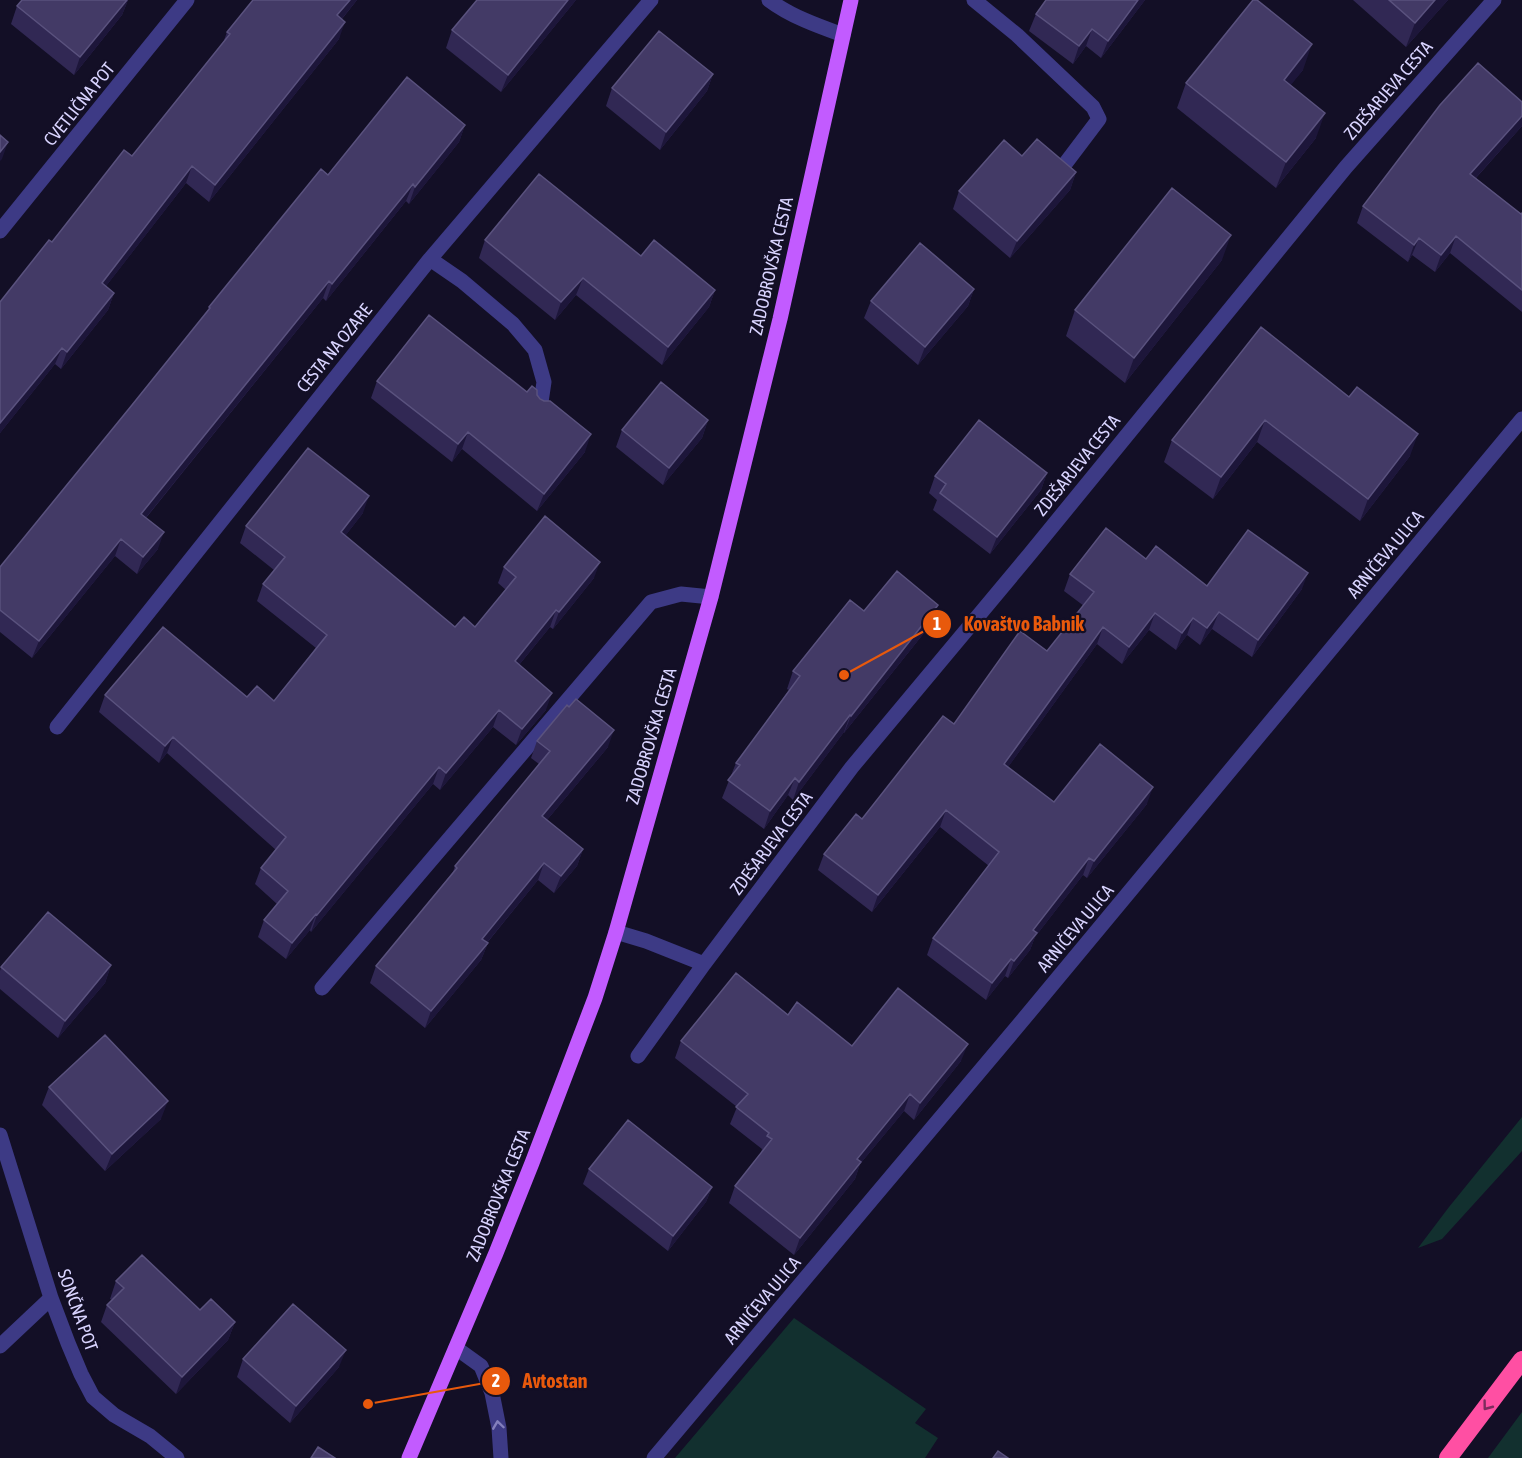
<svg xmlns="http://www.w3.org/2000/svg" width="1522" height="1458" font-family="'Asap Condensed',sans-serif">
<rect width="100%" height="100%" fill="#130f26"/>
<path fill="#12302f" d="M1522,1117v34l-80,88 -24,9 31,-41z
M794,1318l132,91 -11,14 23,15 -13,20h-250z
M1522,1412v46h-34z"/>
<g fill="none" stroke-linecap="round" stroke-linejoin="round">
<path stroke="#3d3a85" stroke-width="15" d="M769,0c21,16 49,26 74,35
M974,0l43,35 76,72 6,12 -34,45
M0,231l187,-231
M430,259l32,22 51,43 22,26 9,32 -4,27
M57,727l373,-468 221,-259
M616,932l30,9 58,23 148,-197 177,-212 317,-388 148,-167
M322,988l329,-386 30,-8 30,3
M638,1056l66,-92
M0,1135l51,163 17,45 13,31 12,23 21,18 36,21 27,22
M0,1346l51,-48
M456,1348l25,18 11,27 7,35 2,30
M654,1458l368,-437 500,-602"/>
<path stroke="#c25bff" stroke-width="15" d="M409,1458l87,-205 36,-90 63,-165 21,-66 95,-335 69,-278 71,-319"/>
<path stroke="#ff4fa3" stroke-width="18" d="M1448,1458l74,-98"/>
</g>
<path fill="#312854" d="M22,0h106l-6,15 -48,60 -63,-51 6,-18z
M253,0h104l-15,19 -3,20 -130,163 -23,-19 -80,103 8,7 -6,17 -47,59 -6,-5 -55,69v-131l52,-60 80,-86 91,-113 4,-11z
M576,0l-75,92 -55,-44 6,-18z
M1046,0h99l-44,58 -15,-12 -13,18 -44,-33 7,-17z
M1353,0h95l-42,47z
M1303,70l-13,15 26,53 -40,50 -99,-80 9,-25z
M713,74l-6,17 -47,59 -54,-44 6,-18z
M1522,102v24l-46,52 45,36 1,-1v99l-72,-59 -15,19 -23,-17 -4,7 -51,-39 6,-17z
M465,125l-6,17 -50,62 -3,-3 -80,100 -3,-3 -177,220 12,31 -21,25 -22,-18 -83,102 -32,-26v-65l132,-162 75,-93 2,-5 119,-132z
M1022,156l54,16 -6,18 -60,68 -57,-49 6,-18z
M485,240l156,16 74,34 -6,17 -47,58 -86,-70 -21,25 -76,-62z
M1222,260l-97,123 -59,-47 9,-26z
M974,289l-6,17 -50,59 -54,-47 7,-17z
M1261,327l149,129 -50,65 -103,-79 -44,57 -49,-37 8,-22z
M377,381l150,11 10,3 48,57 -48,59 -75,-62 -10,13 -81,-64z
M708,420l-6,18 -39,47 -47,-38 6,-17z
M1047,473l-6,17 -51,64 -57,-44 4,-10 -8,-7 6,-17z
M363,513l-18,23 110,91h20l31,-37 -8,-7 6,-16 90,11 -41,51 -3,-2 -31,38 27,45 -30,35 -23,-18 -53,63 -7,-6 -122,148 -1,-2 -24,29 -28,-22 6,-17 13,-16 -22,-20 6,-16 15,-18 -109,-97 -8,10 -60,-51 6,-17 142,2 27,4 42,-53 -59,-47 6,-17 11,-14 -34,-27 6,-17z
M1146,559l61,27 95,3 -50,68 -40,-28 -12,16 -13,-10 -11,15 -27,-20 -27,34 -25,-20 -89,123 46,35 93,2 -60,74 -4,-3 -48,62 -5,13 -22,28 -3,-2 -19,24 -59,-45 6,-17 56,-72 -49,-39 -68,85 -54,-42 6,-16 38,-35 92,-95 93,-73 37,-45 -20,-15 6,-17z
M938,605l-6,18 -88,110v-1l-51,68 -5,-5 -24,34 -42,-31 14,-35 53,-73 -2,-1 6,-18 71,-60z
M537,741l71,6 -61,73 36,29 -6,17 -23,27 -16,-13 -51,63h1l-7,17 -56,68 -55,-45 6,-17 77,-94 2,-6 84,-102 -8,-6z
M111,965l-6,18 -47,55 -58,-49v-18l1,-4z
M788,1015l64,31 109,15 -47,59 -10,-9 -44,53 -5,15 -61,76 -65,-52 6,-17 26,-33 1,-4 -32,-25 7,-17 -62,-49 6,-17z
M49,1087l112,32 -56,52 -63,-66z
M589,1169l123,18 -6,15 -38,49 -85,-67z
M116,1281l119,41 -7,18 -52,54 -75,-72 6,-17 5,-5 -2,-1z
M243,1359l96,8 -49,56 -53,-46z"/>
<path fill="#1d163a" d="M127,0h1l-6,15 -48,60 6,-18z
M350,0h7l-26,32 6,-17z
M568,0h8l-75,92 7,-17z
M1138,0h7l-44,58 7,-17z
M1435,0h13l-42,47 9,-24z
M345,22l-6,17 -130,163 6,-17z
M1092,29l-6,17 -13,18 6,-18z
M1312,44l-9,26 -28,35 9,-25z
M713,74l-6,17 -47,59 6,-18z
M1325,113l-9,25 -40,50 10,-26z
M1522,116v10l-58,65 6,-17z
M465,125l-6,17 -50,62 6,-17z
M8,142l-6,17 -2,2v-9z
M192,166l-6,17 -90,116 6,-16z
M1076,172l-6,18 -60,68 7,-17z
M413,184l-7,17 -80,100 6,-17z
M1231,235l-9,25 -97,123 9,-25z
M1456,236l-6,17 -15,19 6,-17z
M1419,238l-7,17 -4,7 6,-17z
M583,278l-7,17 -21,25 6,-18z
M329,281l-6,17 -188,233 6,-17z
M974,289l-6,17 -50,59 7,-18z
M715,290l-6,17 -47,58 6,-18z
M114,293l-6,17 -47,59 6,-17z
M62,348l-7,16 -55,69v-10z
M708,420l-6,18 -39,47 6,-17z
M1265,420l-8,22 -44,57 8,-22z
M468,432l-6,17 -10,13 6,-18z
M591,434l-6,18 -48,59 7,-17z
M1418,434l-8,22 -50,65 8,-22z
M1047,473l-6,17 -51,64 7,-17z
M369,496l-6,17 -28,36 6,-17z
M164,532l-6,17 -21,25 6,-17z
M121,539l-6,17 -83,102 7,-17z
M600,562l-6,16 -41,51 6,-17z
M1308,573l-6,16 -50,68 6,-17z
M938,605l-6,18 -88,110 7,-17z
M556,610l-6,17 -41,50 6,-16z
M1219,612l-7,17 -12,16 7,-17z
M1155,613l-6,17 -27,34 7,-17z
M1193,618l-6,17 -11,15 6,-17z
M1103,627l-6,17 -99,137 6,-17z
M552,693l-6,17 -30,35 6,-16z
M499,710l-6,17 -53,63 6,-17z
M850,715l-6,17 -51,68 6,-18z
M614,730l-6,17 -72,86 6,-17z
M173,737l-6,16 -8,10 6,-17z
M439,767l-6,17 -122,148 6,-17z
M795,778l-7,17 -24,34 6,-18z
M1153,787l-6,17 -60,74 7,-17z
M946,810l-6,17 -68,85 6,-17z
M583,849l-6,17 -23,27 7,-17z
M1089,858l-6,17 -48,62 -5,13 -22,28 6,-17 19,-31z
M544,863l-6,17 -62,76 6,-17z
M316,914l-6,16 -24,29 6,-16z
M488,943l-7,17 -56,68 6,-17z
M1011,959l-6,17 -19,24 6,-17z
M111,965l-6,18 -47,55 7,-17z
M968,1044l-7,17 -47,59 6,-17z
M910,1094l-6,17 -44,53 -5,15 -61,76 6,-17 57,-79z
M168,1101l-7,18 -56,52 7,-17z
M712,1187l-6,15 -38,49 5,-15z
M235,1322l-7,18 -52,54 6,-17z
M346,1350l-7,17 -49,56 6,-17z"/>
<path fill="#433a66" stroke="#5a527e" stroke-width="1.5" d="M22,0h105l-47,57 -63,-51z
M253,0h97l-13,15 8,7 -130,163 -23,-19 -90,117 12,10 -47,59 -5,-4 -62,75v-121l49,-62 3,2 72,-92 8,6 98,-122 -3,-2z
M477,0h91l-60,75 -56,-45z
M1046,0h92l-30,41 -16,-12 -13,17 -43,-32z
M1253,0h4l55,44 -28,36 41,33 -39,49 -100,-79z
M1389,0h46l-20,23z
M659,31l54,43 -47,58 -54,-44z
M1478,63l44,39v14l-52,58 51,40 1,-1v77l-66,-54 -15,19 -22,-17 -5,7 -51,-39 77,-101z
M407,77l58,48 -50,62 -2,-3 -81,100 -3,-3 -188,233 23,18 -21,25 -22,-18 -82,102 -39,-31v-43l132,-162 78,-97 -1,-1 112,-138 7,6z
M0,135l8,7 -8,10z
M1037,139l39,33 -59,69 -58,-50 45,-51 18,16z
M539,174l102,82 13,-16 61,50 -47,57 -85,-69 -22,24 -76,-62z
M1172,188l59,47 -97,123 -59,-48z
M920,243l54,46 -49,58 -54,-46z
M429,315l98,77 5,-6 5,4v5l3,4 4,2h6l41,33 -47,60 -76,-62 -10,12 -81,-63z
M1261,327l88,70 8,-10 61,47 -50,65 -103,-79 -44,57 -49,-37z
M661,382l47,38 -39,48 -47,-38z
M979,420l68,53 -50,64 -57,-44 6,-9 -11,-8z
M308,448l61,48 -28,36 114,95 9,-10 11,10 41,-50 -12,-10 41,-51 55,46 -41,50 -3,-2 -41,51 37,32 -30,36 -23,-19 -53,63 -7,-6 -122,148 -1,-1 -24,29 -28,-23 24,-29 -27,-23 25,-31 -113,-100 -8,9 -60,-51 58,-68 84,70 10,-11 17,15 53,-66 -64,-51 22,-27 -39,-31z
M1106,528l40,31 10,-13 51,40 41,-56 60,43 -50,67 -39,-28 -12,16 -14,-10 -11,15 -27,-20 -26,34 -26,-20 -99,137 50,38 46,-58 53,43 -59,74 -5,-3 -56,72 4,3 -23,28 -3,-2 -19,24 -59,-45 66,-86 -53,-42 -68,85 -54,-41 32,-40 6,5 81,-103 11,8 66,-93 27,20 47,-59 -24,-18z
M897,571l41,34 -87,111 -1,-1 -51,67 -4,-4 -25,33 -42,-31 12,-15 -4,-2 64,-87 -7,-5 57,-71 14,11z
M576,699l38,31 -72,86 41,33 -22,27 -17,-13 -62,76 6,4 -57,68 -55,-45 81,-98 -2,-2 95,-115 -13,-10 30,-36 2,2z
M48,912l63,53 -46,56 -64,-54z
M736,973l52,42 9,-13 55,44 46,-58 70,56 -48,59 -10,-9 -53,65 4,3 -61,76 -65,-52 37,-47 -5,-3 2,-3 -33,-26 12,-13 -67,-53z
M105,1035l63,66 -56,53 -63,-67z
M628,1120l84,67 -39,49 -84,-67z
M142,1255l58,55 11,-11 24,23 -53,55 -75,-72 17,-17 -8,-7z
M293,1304l53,46 -50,56 -53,-47z
M318,1447l17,11h-24z
M998,1451l10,7h-15z"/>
<defs><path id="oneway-chevron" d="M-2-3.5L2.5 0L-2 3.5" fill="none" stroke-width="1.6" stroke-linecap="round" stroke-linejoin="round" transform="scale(1.5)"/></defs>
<use stroke="#7d2c5e" href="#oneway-chevron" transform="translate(1487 1406) rotate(127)"/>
<use stroke="#837fbc" href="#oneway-chevron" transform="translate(498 1425) rotate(-98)"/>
<g text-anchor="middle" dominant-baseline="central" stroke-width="4.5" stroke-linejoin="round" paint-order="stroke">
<g font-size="18" fill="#d9d4ff" stroke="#130f26">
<text transform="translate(1388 90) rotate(-49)">ZDEŠARJEVA CESTA</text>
<text transform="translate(79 104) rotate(-51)">CVETLIČNA POT</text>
<text transform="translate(771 266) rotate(-77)">ZADOBROVŠKA CESTA</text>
<text transform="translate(334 348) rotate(-51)">CESTA NA OZARE</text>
<text transform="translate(1077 465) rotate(-51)">ZDEŠARJEVA CESTA</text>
<text transform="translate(1385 554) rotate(-50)">ARNIČEVA ULICA</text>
<text transform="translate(651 736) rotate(-74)">ZADOBROVŠKA CESTA</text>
<text transform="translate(771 843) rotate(-53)">ZDEŠARJEVA CESTA</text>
<text transform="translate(1075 928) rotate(-50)">ARNIČEVA ULICA</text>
<text transform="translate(498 1195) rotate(-68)">ZADOBROVŠKA CESTA</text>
<text transform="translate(762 1300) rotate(-50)">ARNIČEVA ULICA</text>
<text transform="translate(78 1310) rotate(70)">SONČNA POT</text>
</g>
</g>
<path fill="none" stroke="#e8590c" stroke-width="2" d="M844 675L937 624M368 1404L496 1381"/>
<g fill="#e8590c" stroke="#130f26" stroke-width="2">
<circle cx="844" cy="675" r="6"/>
<circle cx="368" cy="1404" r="6"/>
<circle cx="937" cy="624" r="15"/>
<circle cx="496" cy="1381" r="15"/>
</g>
<g font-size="18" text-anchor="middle" font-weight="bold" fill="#fff">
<text x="937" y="630">1</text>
<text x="496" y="1387">2</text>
</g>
<g font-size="20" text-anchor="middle" font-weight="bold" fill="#e8590c" stroke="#130f26" stroke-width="4.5" stroke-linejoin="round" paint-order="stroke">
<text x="1024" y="631">Kovaštvo Babnik</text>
<text x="555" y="1388">Avtostan</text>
</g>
</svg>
